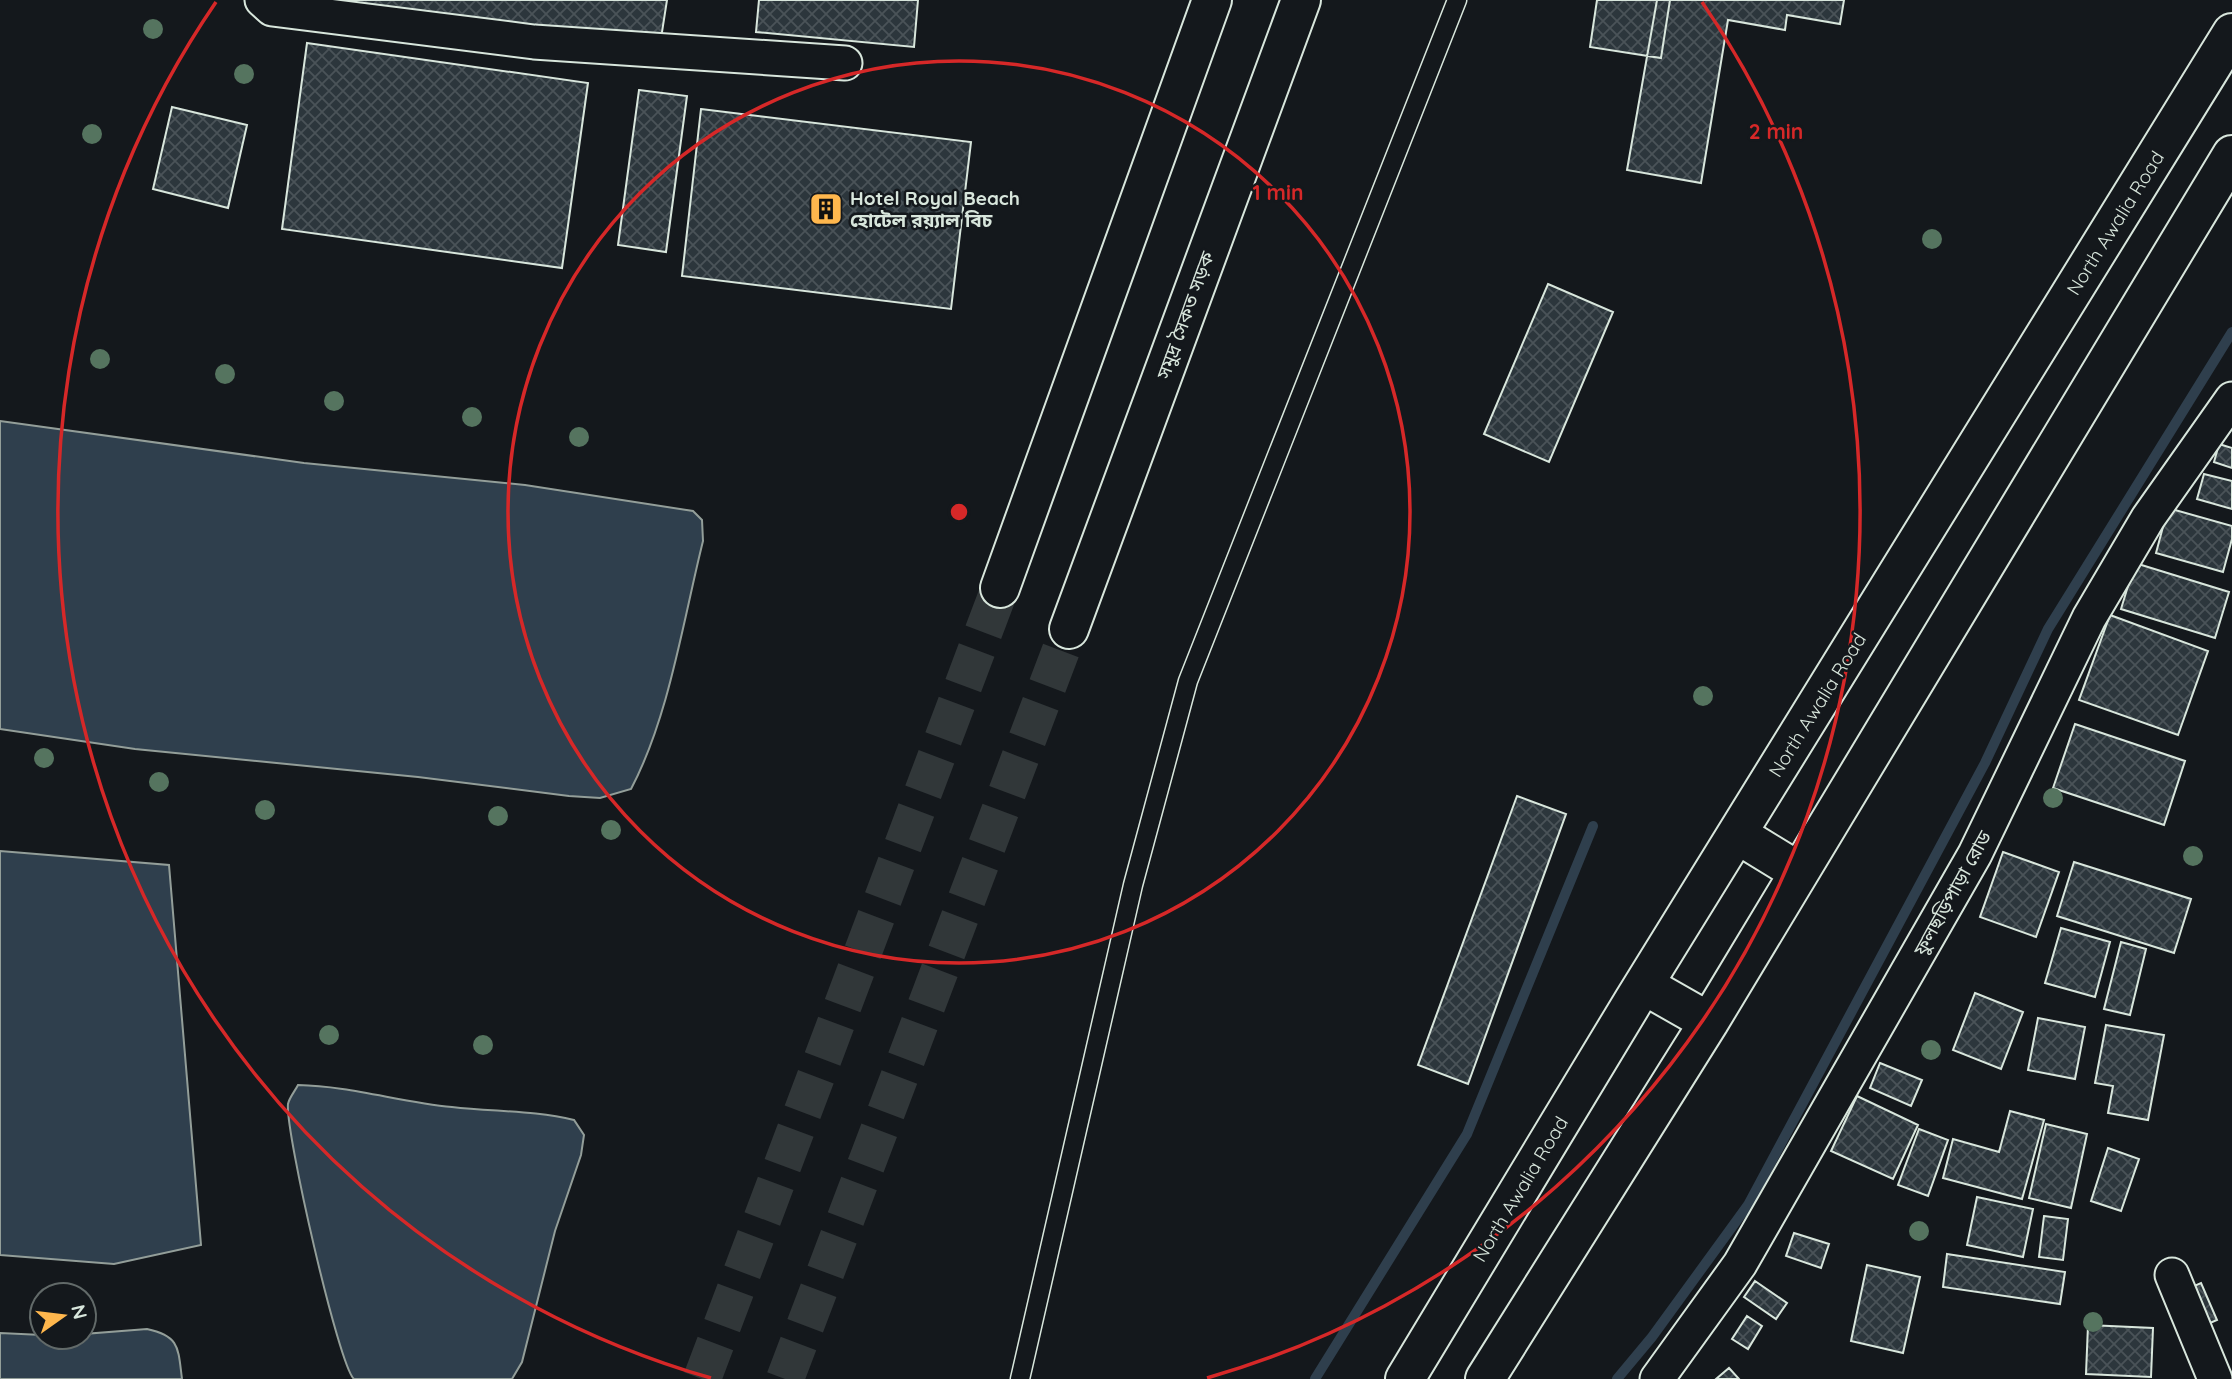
<svg xmlns="http://www.w3.org/2000/svg" width="2232" height="1379" font-family="Quicksand,'Noto Sans Bengali',sans-serif">
<defs>
<pattern id="building-cross-hatch" width="8" height="8" patternUnits="userSpaceOnUse" patternTransform="scale(1.75)"><rect width="8" height="8" fill="#2c363c"/><path d="M0 0l8 8M0 8l8-8" fill="none" stroke="#4a5358"/></pattern>
</defs>
<rect width="100%" height="100%" fill="#14181c"/>
<path fill="#2f3f4d" stroke="#939e99" stroke-width="2" d="M0,421l304,42 221,22 168,26 9,9 1,21c-20,80 -34,176 -72,248l-31,9 -31,-2 -151,-19 -283,-28 -135,-20z
M0,851l169,14 32,380 -87,19 -114,-9z
M298,1085c52,1 102,17 154,22 41,5 82,3 122,13l10,15 -3,20 -26,76 -33,131 -10,17h-158c-15,-12 -69,-248 -66,-275 1,-6 7,-13 10,-19z
M147,1329c33,7 31,19 35,50h-182v-46l84,4v-3z"/>
<g fill="none" stroke-linecap="round" stroke-linejoin="round">
<path stroke="#2f3f4d" stroke-width="10" d="M1315,1379l152,-245 126,-308
M1617,1379l35,-42 96,-132 237,-442 63,-134 184,-297"/>
</g>
<path fill="url(#building-cross-hatch)" stroke="#d8e6dc" stroke-width="2" d="M308,0h359l-7,45z
M759,0h159l-4,47 -158,-15z
M1597,0h73l-9,58 -71,-11z
M1657,0h187l-4,24 -53,-9 -2,15 -57,-10 -27,163 -74,-13z
M307,43l281,40 -26,185 -280,-39z
M639,90l48,6 -21,156 -48,-7z
M172,107l75,18 -19,83 -75,-19z
M701,109l270,33 -20,167 -269,-33z
M1548,284l65,28 -64,150 -65,-28z
M2219,444l13,4v20l-18,-6z
M2204,474l28,7v28l-35,-10z
M2168,508l64,18v13l-9,33 -67,-19z
M2135,563l94,29 -14,46 -94,-29z
M2110,615l98,36 -30,84 -99,-35z
M2075,724l110,37 -21,64 -111,-37z
M1517,796l49,18 -98,270 -50,-19z
M2003,852l56,20 -23,65 -56,-20z
M2074,862l117,37 -17,54 -117,-37z
M2061,928l49,14 -15,55 -50,-14z
M2121,942l25,7 -16,66 -26,-6z
M1975,993l48,19 -22,57 -48,-19z
M2038,1018l47,9 -10,52 -47,-9z
M2106,1025l58,10 -16,85 -40,-7 5,-27 -18,-3z
M1880,1063l42,17 -11,26 -41,-18z
M1857,1096l61,29 -25,54 -62,-28z
M2010,1111l34,9 -22,79 -79,-21 10,-39 46,13z
M2046,1124l41,10 -16,74 -42,-10z
M1919,1129l29,11 -20,56 -30,-11z
M2108,1148l31,11 -18,52 -30,-10z
M1977,1197l56,12 -10,48 -56,-12z
M2044,1216l24,3 -5,41 -24,-3z
M1794,1233l35,11 -8,24 -35,-12z
M1947,1254l118,18 -5,32 -117,-17z
M1867,1265l53,12 -17,76 -52,-12z
M1755,1281l32,22 -11,16 -32,-22z
M2201,1283l16,37 -16,7 -16,-37z
M1747,1316l15,10 -14,23 -16,-10z
M2088,1325l65,3 -2,49 -65,-3z
M1729,1368l10,11h-23z"/>
<g fill="none" stroke-linecap="round" stroke-linejoin="round">
<path stroke="#313739" stroke-width="38" stroke-dasharray="38 19" stroke-linecap="butt" d="M702,1379l298,-791
M785,1379l284,-750"/>
<defs>
<path id="service" d="M1020,1379l113,-494 55,-204 269,-681"/>
<path id="minor" d="M262,0l10,9 262,33 311,21
M2172,1275l43,104
M1657,1379l83,-115 235,-410 114,-236 59,-100 84,-119"/>
<path id="primary" d="M1737,834l62,38
M1644,985l65,37
M1405,1379l229,-379 598,-967
M1485,1379l224,-357 523,-867"/>
<path id="motorway" d="M1000,588l212,-588
M1069,629l232,-629"/>
</defs>
<use href="#service" stroke="#d8e6dc" stroke-width="21"/>
<use href="#minor" stroke="#d8e6dc" stroke-width="37"/>
<use href="#primary" stroke="#d8e6dc" stroke-width="42"/>
<use href="#motorway" stroke="#d8e6dc" stroke-width="42"/>
<use href="#service" stroke="#14181c" stroke-width="18"/>
<use href="#minor" stroke="#14181c" stroke-width="33"/>
<use href="#primary" stroke="#14181c" stroke-width="38"/>
<use href="#motorway" stroke="#14181c" stroke-width="38"/>
</g>
<g fill="#55745f">
<circle cx="153" cy="29" r="10"/>
<circle cx="244" cy="74" r="10"/>
<circle cx="92" cy="134" r="10"/>
<circle cx="1932" cy="239" r="10"/>
<circle cx="100" cy="359" r="10"/>
<circle cx="225" cy="374" r="10"/>
<circle cx="334" cy="401" r="10"/>
<circle cx="472" cy="417" r="10"/>
<circle cx="579" cy="437" r="10"/>
<circle cx="1703" cy="696" r="10"/>
<circle cx="44" cy="758" r="10"/>
<circle cx="159" cy="782" r="10"/>
<circle cx="2053" cy="798" r="10"/>
<circle cx="265" cy="810" r="10"/>
<circle cx="498" cy="816" r="10"/>
<circle cx="611" cy="830" r="10"/>
<circle cx="2193" cy="856" r="10"/>
<circle cx="329" cy="1035" r="10"/>
<circle cx="483" cy="1045" r="10"/>
<circle cx="1931" cy="1050" r="10"/>
<circle cx="1919" cy="1231" r="10"/>
<circle cx="2093" cy="1322" r="10"/>
</g>
<g fill="none" stroke="#d62828" stroke-width="3.5">
<circle cx="959" cy="512" r="451"/>
<path d="M711 1378A901 901 0 0 1 216 2M1702 2A901 901 0 0 1 1207 1378"/>
</g>
<defs>
<symbol id="building-square" viewBox="-11 -11 22 22"><rect x="-9" y="-9" width="18" height="18" rx="4" fill="#ffb74d" stroke="#14181c"/><path d="M-4-6H4V6H1V3H-1V6H-4ZM-2.5-4.3h1.7v1.8h-1.7ZM.8-4.3h1.7v1.8H.8ZM-2.5-1h1.7V.8h-1.7ZM.8-1h1.7V.8H.8Z" fill="#111"/></symbol>
</defs>
<g fill-rule="evenodd">
<use href="#building-square" x="807" y="190" width="38" height="38"/>
</g>
<g text-anchor="middle" dominant-baseline="central" stroke-width="5" stroke-linejoin="round" paint-order="stroke">
<g font-size="19" font-weight="bold" fill="#d8e6dc" stroke="#14181c" text-anchor="start">
<text x="850" y="198">Hotel Royal Beach<tspan x="850" dy="22">হোটেল রয়্যাল বিচ</tspan></text>
</g>
<g font-size="19" fill="#d8e6dc" stroke="#14181c">
<text transform="translate(2115 223) rotate(-58)">North Awalia Road</text>
<text transform="translate(1185 315) rotate(-70)">সমুদ্র সৈকত সড়ক</text>
<text transform="translate(1817 705) rotate(-58)">North Awalia Road</text>
<text transform="translate(1952 893) rotate(-61)">ফুলছড়িপাড়া রোড</text>
<text transform="translate(1520 1189) rotate(-59)">North Awalia Road</text>
</g>
</g>
<circle cx="959" cy="512" r="10" fill="#d62828" stroke="#14181c" stroke-width="3.5"/>
<g font-size="21" text-anchor="middle" font-weight="bold" fill="#d62828" stroke="#14181c" stroke-width="5" stroke-linejoin="round" paint-order="stroke">
<text x="1776" y="139">2 min</text>
<text x="1278" y="200">1 min</text>
</g>
<g transform="translate(63 1316) rotate(76)"><circle r="33" fill="#14181c" stroke="#626a69" stroke-width="2"/>
<path d="M0-5L12 26L0 18L-12 26Z" fill="#ffb74d"/>
<text y="-10" font-size="19" font-weight="bold" text-anchor="middle" fill="#d8e6dc">N</text>
</g>
</svg>
